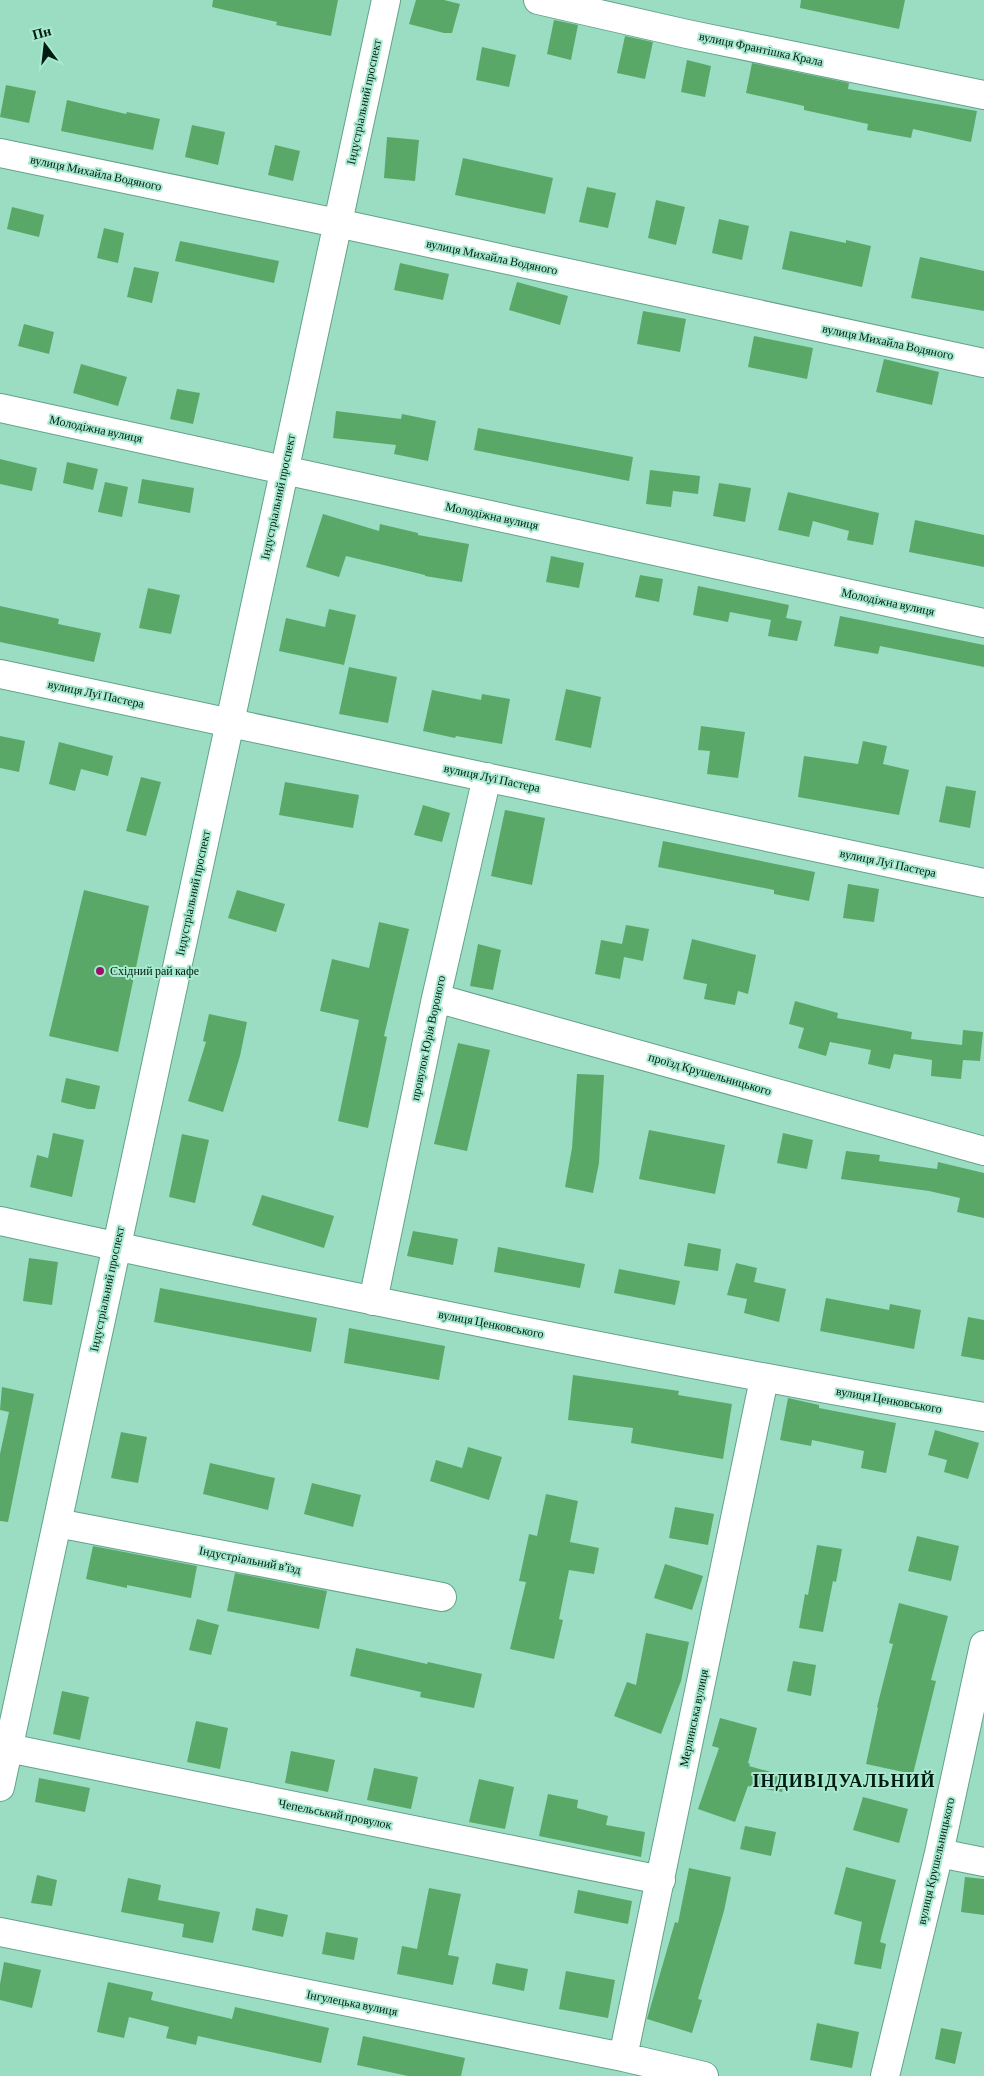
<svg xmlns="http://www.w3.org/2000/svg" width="984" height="2076" font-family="'Crimson Pro',serif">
<rect width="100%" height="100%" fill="#9bddc3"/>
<path fill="#59a867" d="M213,0h125l-7,36 -55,-11 1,-3 -65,-15z
M416,0h28l16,4 -8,29h-8l-35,-9z
M801,0h104l-6,29 -99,-21z
M554,20l24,5 -7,35 -24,-6z
M625,36l28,6 -8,37 -28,-6z
M482,47l34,8 -7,32 -33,-7z
M687,60l24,6 -6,31 -24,-5z
M752,63l97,20 -1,6 129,22 -6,31 -58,-13 -2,9 -44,-8 1,-6 -64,-14v-4l-58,-13z
M6,85l30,6 -7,32 -29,-6z
M67,100l59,14 1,-2 33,7 -7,31 -92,-19z
M192,125l33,7 -7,33 -33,-8z
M387,137l32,3 -4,41 -31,-3z
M275,145l25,6 -7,30 -25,-6z
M463,158l90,20 -8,36 -90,-19z
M587,187l29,6 -8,35 -29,-6z
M656,200l29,7 -9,38 -28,-7z
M12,207l32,8 -5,22 -32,-8z
M719,219l30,7 -7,34 -30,-7z
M104,228l20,5 -6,30 -21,-5z
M790,231l56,12v-3l25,6 -9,41 -80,-18z
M180,241l99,20 -5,22 -99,-22z
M920,257l64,14v40l-73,-13z
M400,263l49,11 -6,26 -49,-10z
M134,267l25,5 -7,31 -25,-6z
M517,282l51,14 -8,29 -51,-15z
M643,311l43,8 -6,33 -43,-8z
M24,324l30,8 -5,22 -31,-8z
M754,336l59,12 -6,31 -59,-12z
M884,359l55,13 -7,33 -56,-13z
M81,364l46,13 -9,29 -45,-13z
M177,389l23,4 -7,31 -23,-5z
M336,411l65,8 1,-5 34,7 -8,40 -34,-7 2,-9 -63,-7z
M478,428l155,29 -4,24 -155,-31z
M0,459l37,9 -5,23 -32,-7z
M67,462l31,7 -5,21 -30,-7z
M650,470l50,6 -2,18 -25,-3 -2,16 -25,-3z
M142,479l52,9 -4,25 -52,-10z
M105,482l23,5 -6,30 -24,-5z
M719,483l32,5 -6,34 -32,-6z
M788,492l91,21 -6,32 -26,-5 2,-9 -36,-10 -4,16 -31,-7z
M323,514l56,17 1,-7 38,9v2l51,9 -7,38 -37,-6v-1l-79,-19 -7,21 -33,-10z
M915,520l69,15v32l-75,-15z
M551,556l33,7 -5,25 -33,-6z
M640,575l23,4 -4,23 -24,-5z
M698,586l91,19 -3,13 16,3 -5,20 -29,-5 3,-16 -41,-8 -2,10 -35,-7z
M148,588l32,7 -9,39 -32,-6z
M0,606l59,13 -1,5 43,9 -7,29 -94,-20z
M329,609l27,6 -12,50 -65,-14 7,-33 39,9z
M840,616l144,29v22l-104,-21 -2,8 -44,-8z
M349,667l48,10 -9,46 -49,-9z
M566,689l35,8 -10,51 -36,-8z
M432,690l49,10 1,-6 28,5 -8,45 -46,-8 -1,2 -32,-7z
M701,726l44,6 -7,46 -31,-4 3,-23 -12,-1z
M0,736l25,5 -6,31 -19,-4z
M863,741l24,5 -4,18 26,6 -10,45 -101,-18 6,-41 54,8z
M59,742l54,14 -5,20 -27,-7 -6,22 -26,-7z
M141,777l20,5 -15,54 -20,-5z
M285,782l74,13 -6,33 -74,-13z
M946,786l30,5 -6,37 -31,-6z
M423,805l27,8 -8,29 -28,-7z
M505,810l40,8 -13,67 -41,-9z
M663,841l152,31 -6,29 -35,-7v-4l-116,-23z
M848,884l31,5 -5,33 -31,-4z
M84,890l65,16 -31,146 -69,-16z
M237,890l48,14 -9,28 -48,-14z
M379,922l30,7 -25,107 3,1 -19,91 -30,-7 21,-101 -39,-9 12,-52 37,9z
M626,925l23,4 -6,32 -19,-4 -4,22 -25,-5 6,-34 21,4z
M692,939l64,16 -8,39 -10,-3 -3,14 -31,-6 3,-15 -24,-5z
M478,944l23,6 -8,40 -23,-4z
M795,1001l43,12 -1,5 75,14 -1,7 51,6 1,-15 20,2 -3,29 -17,-1 -2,19 -30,-3 1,-16 -38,-6 -4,15 -22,-5 3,-14 -41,-8 -4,14 -28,-8 6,-20 -15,-4z
M209,1014l38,8 -7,34 -17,56 -35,-11 18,-59 -3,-1z
M458,1043l32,7 -23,101 -33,-7z
M577,1074l27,1 -5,88 -6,30 -28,-6 7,-39z
M66,1078l34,8 -5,23h-7l-27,-7z
M649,1130l76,15 -10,49 -76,-15z
M53,1133l31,7 -12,57 -42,-10 7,-32 11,3z
M783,1133l30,7 -6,29 -30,-6z
M182,1134l27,6 -14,63 -26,-6z
M846,1151l34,4 -1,6 58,8 1,-7 46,11v45l-27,-6 3,-14 -31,-7 -88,-12z
M262,1195l72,21 -10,32 -72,-23z
M413,1231l45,8 -5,26 -46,-9z
M688,1243l33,6 -3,22 -34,-5z
M498,1247l87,17 -5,24 -86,-16z
M29,1258l29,4 -6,43 -29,-4z
M736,1263l21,5 -3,14 32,7 -7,33 -35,-9 3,-14 -20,-4z
M619,1269l61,12 -5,24 -61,-12z
M160,1288l157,30 -6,34 -157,-30z
M826,1298l63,12 1,-6 31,6 -7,39 -94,-18z
M968,1317l16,3v40l-23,-4z
M349,1328l96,18 -6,34 -95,-17z
M573,1375l106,16 -1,4 54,9 -9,55 -92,-16 2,-15 -65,-8z
M2,1387l32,7 -26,128 -8,-1v-67l9,-42 -9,-2z
M788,1398l31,7v3l77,15 -10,50 -25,-5 3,-17 -52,-11 -1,6 -31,-6z
M935,1430l44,13 -11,36 -24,-7 3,-12 -19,-5z
M121,1432l26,5 -9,46 -27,-5z
M468,1447l34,10 -13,43 -59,-19 6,-21 26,8z
M210,1463l65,15 -7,32 -65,-16z
M312,1483l49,12 -8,32 -49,-13z
M546,1494l32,7 -8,41 29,6 -5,26 -25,-4 -10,49 4,1 -9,39 -44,-10 16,-67 -7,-1 10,-47 8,2z
M675,1507l39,7 -6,31 -39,-7z
M917,1536l42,10 -8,35 -43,-10z
M817,1545l25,4 -6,33 -3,-1 -10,51 -24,-4 6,-34 3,1z
M93,1546l104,20 -6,32 -64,-13v3l-41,-9z
M665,1564l38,12 -11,34 -38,-12z
M235,1573l92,18 -8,38 -92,-18z
M899,1603l49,13 -17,64 5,1 -23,93 -47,-10 12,-56 -1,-1 16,-63 -4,-1z
M197,1619l22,6 -8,30 -22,-5z
M646,1633l43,9 -8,39 -20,53 -47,-18 13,-34 9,3z
M356,1648l71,16 1,-2 54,12 -8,34 -54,-11 1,-5 -71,-16z
M793,1661l23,4 -5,31 -24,-5z
M62,1691l27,6 -9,43 -27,-6z
M720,1718l37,10 -9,35 2,1 -1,2 36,10 -3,16 -34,-6 -13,36 -37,-13 21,-61 -7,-2z
M196,1721l32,7 -8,41 -33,-7z
M291,1751l44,9 -7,32 -43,-9z
M374,1768l44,9 -7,32 -44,-9z
M39,1778l51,10 -5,24 -50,-10z
M479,1779l35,8 -9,42 -36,-7z
M548,1794l30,6 -1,8 31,8 -2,9 39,7 -4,25 -102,-21z
M863,1797l45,12 -9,34 -46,-13z
M745,1826l31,6 -5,24 -31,-7z
M846,1867l50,13 -16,62 6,2 -5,25 -27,-5 8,-42 -28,-8z
M689,1868l42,9 -7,34 -26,88 4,1 -10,33 -45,-14 28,-97 3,1z
M37,1875l20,5 -5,26 -21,-3z
M965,1877l19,2v36l-23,-3z
M128,1878l33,7 -3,15 62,12 -7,31 -31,-6 2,-13 -63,-12z
M429,1888l32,6 -13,61 11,2 -6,28 -56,-11 5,-28 15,3z
M578,1890l54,11 -4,23 -54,-11z
M256,1908l32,7 -5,22 -31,-7z
M326,1932l32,6 -4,22 -32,-6z
M4,1962l37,8 -9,38 -32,-8v-16z
M496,1963l32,6 -4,22 -32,-7z
M566,1971l49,9 -7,38 -49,-9z
M108,1982l45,10 -2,8 81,19 3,-12 94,21 -8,35 -123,-27 -2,9 -30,-7 3,-11 -40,-10 -5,21 -27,-6z
M817,2023l42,9 -7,36 -42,-8z
M941,2028l21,4 -7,32 -20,-5z
M363,2036l102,22 -4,18h-53l-51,-11z"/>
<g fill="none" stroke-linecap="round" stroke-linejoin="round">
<defs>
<path id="minor" d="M538,0l149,34 297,61
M0,153l337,70 647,140
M0,408l984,215
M0,674l984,209
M436,998l548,153
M0,1221c327,72 654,139 984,196
M373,1301l63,-303 51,-221
M57,1523l385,74
M8,1748l653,132
M0,1787l386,-1787
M939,1853l45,9
M0,1932l623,125 81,19
M623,2057l141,-678
M885,2076l54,-223 45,-208"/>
</defs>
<use href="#minor" stroke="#62a28a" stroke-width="30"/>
<use href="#minor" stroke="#fff" stroke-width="28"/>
</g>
<circle fill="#991469" stroke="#a8ead0" stroke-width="2" cx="100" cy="971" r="5"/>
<g text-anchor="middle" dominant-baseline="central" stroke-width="4" stroke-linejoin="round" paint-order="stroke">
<g font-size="12" fill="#021c13" stroke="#a8ead0">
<text transform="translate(761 49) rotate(12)">вулиця Франтішка Крала</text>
<text transform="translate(364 102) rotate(-78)">Індустріальний проспект</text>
<text transform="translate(96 173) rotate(12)">вулиця Михайла Водяного</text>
<text transform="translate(492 257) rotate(12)">вулиця Михайла Водяного</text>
<text transform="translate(888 342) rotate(12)">вулиця Михайла Водяного</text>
<text transform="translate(96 429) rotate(12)">Молодіжна вулиця</text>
<text transform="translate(278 497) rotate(-78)">Індустріальний проспект</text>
<text transform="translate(492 516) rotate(12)">Молодіжна вулиця</text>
<text transform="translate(888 602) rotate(12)">Молодіжна вулиця</text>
<text transform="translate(96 694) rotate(12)">вулиця Луї Пастера</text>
<text transform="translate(492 778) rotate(12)">вулиця Луї Пастера</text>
<text transform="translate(888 863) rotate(12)">вулиця Луї Пастера</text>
<text transform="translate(193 893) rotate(-78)">Індустріальний проспект</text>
<text transform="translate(428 1038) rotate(-78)">провулок Юрія Вороного</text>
<text transform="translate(710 1074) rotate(16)">проїзд Крушельницького</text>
<text transform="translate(107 1289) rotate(-78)">Індустріальний проспект</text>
<text transform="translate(491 1324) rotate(11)">вулиця Ценковського</text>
<text transform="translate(889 1400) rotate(10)">вулиця Ценковського</text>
<text transform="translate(250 1560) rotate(11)">Індустріальний в’їзд</text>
<text transform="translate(694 1718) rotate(-78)">Мерлинська вулиця</text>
<text transform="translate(335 1814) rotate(11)">Чепельський провулок</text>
<text transform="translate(936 1861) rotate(-77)">вулиця Крушельницького</text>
<text transform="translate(352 2003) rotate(11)">Інгулецька вулиця</text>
</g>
<g font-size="12" fill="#021c13" stroke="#a8ead0" text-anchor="start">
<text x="110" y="971">Східний рай кафе</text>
</g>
<g font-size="18" font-weight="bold" letter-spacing="1" fill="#021c13" stroke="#a8ead0">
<text x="844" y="1781">ІНДИВІДУАЛЬНИЙ</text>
</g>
</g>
<g transform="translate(45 45) rotate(345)" stroke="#a8ead0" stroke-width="4" paint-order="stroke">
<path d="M0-4L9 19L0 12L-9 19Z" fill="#021c13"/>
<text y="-8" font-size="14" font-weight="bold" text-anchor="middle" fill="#021c13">Пн</text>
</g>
</svg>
